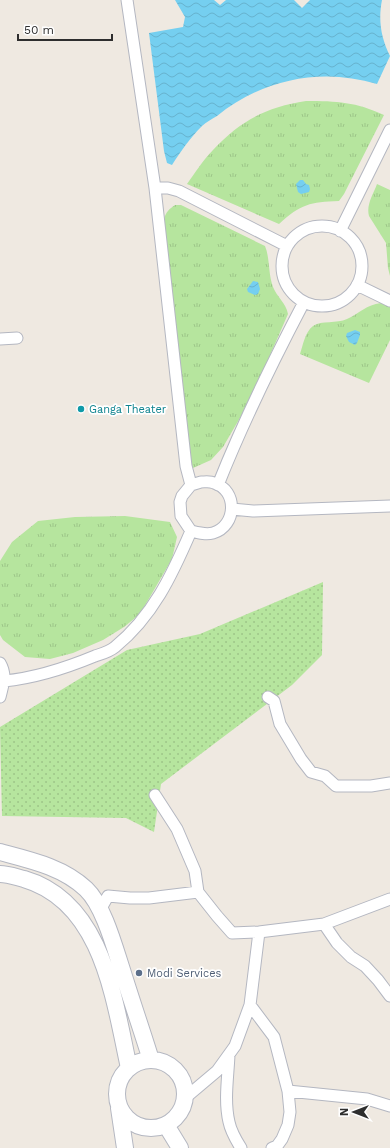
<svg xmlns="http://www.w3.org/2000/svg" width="390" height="1148" font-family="'Work Sans',sans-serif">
<defs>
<pattern id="grass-tufts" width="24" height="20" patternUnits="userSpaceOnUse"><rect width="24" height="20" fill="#b6e59e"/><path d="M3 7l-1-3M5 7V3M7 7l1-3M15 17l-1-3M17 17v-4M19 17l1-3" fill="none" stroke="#9dc588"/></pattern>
<pattern id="park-dots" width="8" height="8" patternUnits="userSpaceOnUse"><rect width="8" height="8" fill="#b6e59e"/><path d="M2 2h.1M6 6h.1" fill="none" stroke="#9dc588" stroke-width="1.8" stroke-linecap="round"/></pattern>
<pattern id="water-waves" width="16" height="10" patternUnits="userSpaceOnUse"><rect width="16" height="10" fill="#75cff0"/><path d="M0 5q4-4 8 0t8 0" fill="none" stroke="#66b2ce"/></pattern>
</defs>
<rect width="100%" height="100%" fill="#efe9e1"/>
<path fill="url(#grass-tufts)" d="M306,101c31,0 50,1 78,14l-40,79 -5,7c-29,1 -38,3 -60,23l-92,-40c8,-11 16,-24 26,-34 28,-30 54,-43 93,-49z
M377,184l13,6v86l-2,-8 -2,-25 -17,-27c-3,-11 4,-21 8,-32z
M175,205h6l84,41c5,12 3,27 8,41 4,10 13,16 15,27l-37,85 -28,48 -12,13 -18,8 -2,-2 -27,-247c2,-7 5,-10 11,-14z
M381,303l9,4v33l-21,43 -69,-29c3,-9 5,-22 13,-28 8,-6 24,-2 34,-7 13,-6 19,-14 34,-16z
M125,516l45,6 7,15 -5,22 -32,55 -16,13 -21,13 -30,13 -23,6 -25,-2 -22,-17 -3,-5v-74l12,-19 26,-21 37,-4z"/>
<path fill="url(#park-dots)" d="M323,582l-1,73 -30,30 -131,99 -7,48 -28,-14 -124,-2 -2,-89 127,-77 73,-16z"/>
<path fill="url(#water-waves)" d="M175,0h39l6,5 6,-5h68l8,8 8,-8h72c-4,20 -1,38 8,56l-13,28c-56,-17 -114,-5 -160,32 -5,3 -11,6 -15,10 -12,12 -21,25 -30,39l-5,-2 -3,-12 -15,-118 34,-6 2,-10z
M300,180h3l3,4 3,1 1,4 -1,3 -8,2 -3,-2 -2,-8z
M253,281l5,1 2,7 -2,5 -3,1 -7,-3 -1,-3z
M355,330l5,2v3l-3,8 -2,2 -6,-3 -3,-6 1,-3z"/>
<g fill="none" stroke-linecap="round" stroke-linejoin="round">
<defs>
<path id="street" d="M127,0l28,188 31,278 5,19
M155,188h13l11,3 108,55
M282 266a40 40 0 1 1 80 0a40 40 0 1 1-80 0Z
M340,231l50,-101
M357,285l33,16
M0,339l17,-1
M201,482c4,0 9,-1 13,1 24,7 23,43 -1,50 -7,2 -14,0 -22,-2l-10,-15 -1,-14 2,-6 9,-11z
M218,485c25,-63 55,-124 86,-183
M232,509l21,2 137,-5
M0,663c7,12 3,21 0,34
M4,681c32,-3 62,-13 91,-25 6,-2 14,-4 20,-9 38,-31 57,-72 76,-116
M268,697l6,4 6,23 21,35 10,13 14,4 11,10h35l19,-3
M155,795l22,34 18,42 3,21 19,24 15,17 27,-1 65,-8 66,-25
M100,910l8,-14 22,2h19l49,-6
M324,924l13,19 14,14 14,9 13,14 12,16
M250,1005l24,32 14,54 2,21 -2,13 -6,14 -5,7 -5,2
M229,1055c-1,22 -5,46 0,67 2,10 7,18 12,26
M288,1091l79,8 23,7
M185,1098l32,-27 18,-25 15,-41 9,-73"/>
<path id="secondary" d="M0,852c30,8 63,15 86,37 18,17 29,60 37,84 9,29 19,58 28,87
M0,874c8,0 16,3 24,5 79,23 90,121 105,189
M117 1094a34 34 0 1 1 68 0a34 34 0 1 1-68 0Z
M119,1108l6,40
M166,1125l14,23"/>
</defs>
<use href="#street" stroke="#b4b7c1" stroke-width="13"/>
<use href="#secondary" stroke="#b4b7c1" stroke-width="18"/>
<use href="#street" stroke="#fff" stroke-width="11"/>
<use href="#secondary" stroke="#fff" stroke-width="16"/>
</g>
<circle fill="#0f9aa8" stroke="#fff" stroke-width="1.5" cx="81" cy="409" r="4"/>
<circle fill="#5c6f8a" stroke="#fff" stroke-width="1.5" cx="139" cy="973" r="4"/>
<g text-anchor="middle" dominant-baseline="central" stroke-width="3.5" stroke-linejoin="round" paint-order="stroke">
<g font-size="11" fill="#0d838f" stroke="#fff" text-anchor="start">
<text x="89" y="409">Ganga Theater</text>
</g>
<g font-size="11" fill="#4e5e75" stroke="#fff" text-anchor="start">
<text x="147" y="973">Modi Services</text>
</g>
</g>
<g transform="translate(354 1112) rotate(270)" stroke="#ffffff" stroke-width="3" paint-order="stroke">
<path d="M0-3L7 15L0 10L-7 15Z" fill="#2e2e2e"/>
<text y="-6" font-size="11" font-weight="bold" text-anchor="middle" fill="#2e2e2e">N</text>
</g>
<path d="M18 34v6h94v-6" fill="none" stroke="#2e2e2e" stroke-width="2"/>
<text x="24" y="34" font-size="12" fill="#2e2e2e" stroke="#ffffff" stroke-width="3" paint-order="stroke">50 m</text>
</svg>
